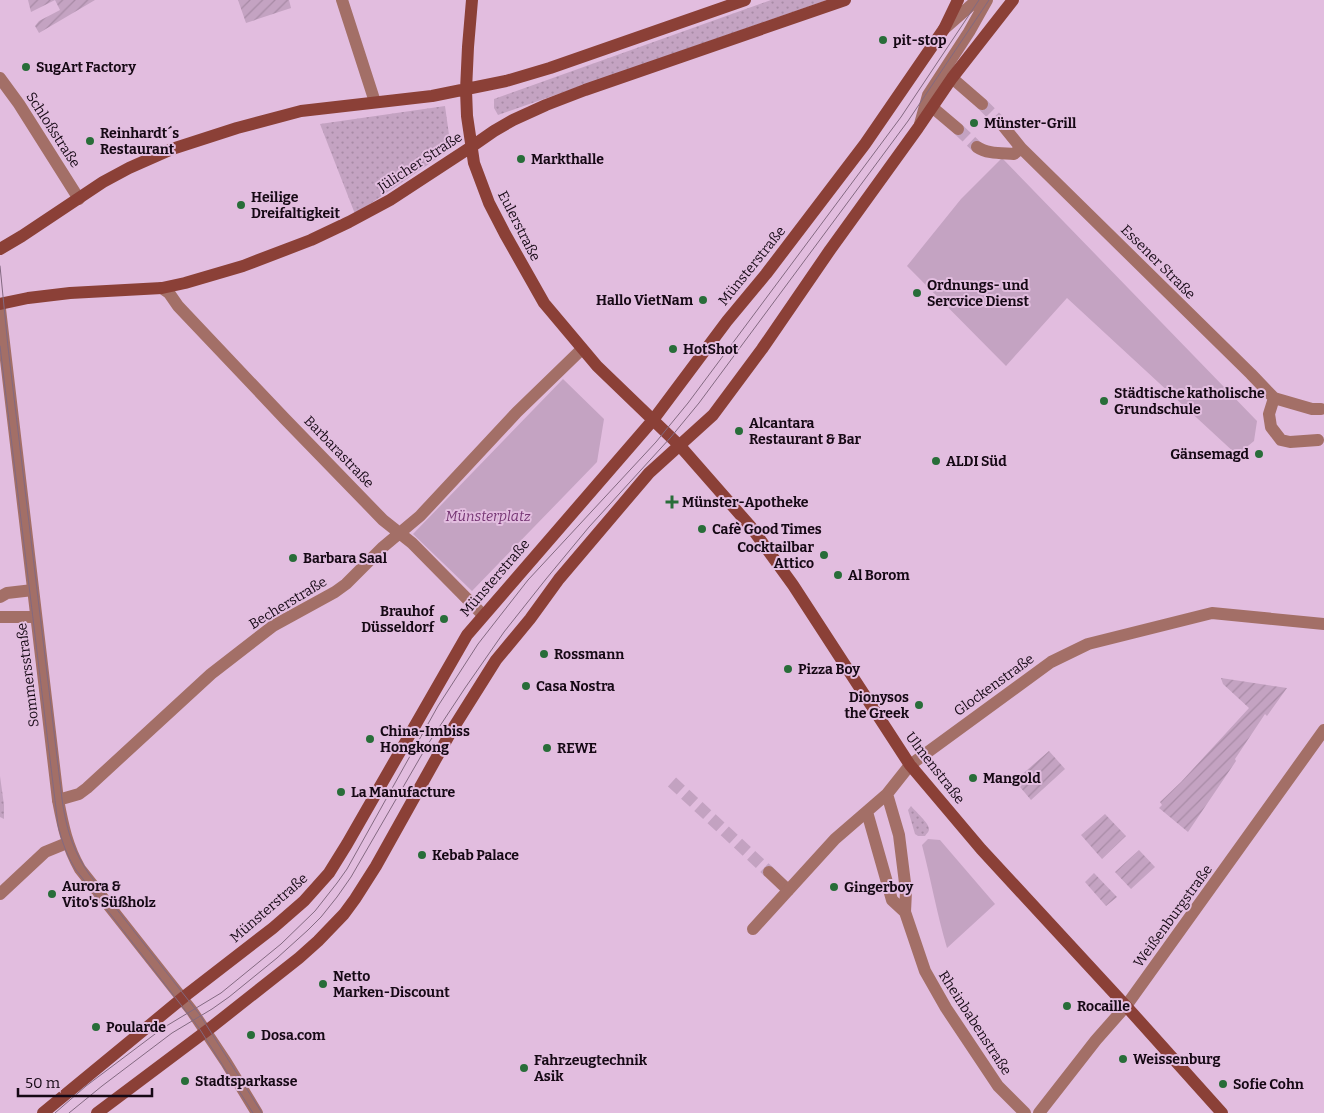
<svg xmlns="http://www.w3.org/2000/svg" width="1324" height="1113" font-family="Bitter,serif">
<defs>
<pattern id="grass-dots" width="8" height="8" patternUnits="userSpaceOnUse" patternTransform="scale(1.25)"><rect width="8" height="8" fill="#c4a3c2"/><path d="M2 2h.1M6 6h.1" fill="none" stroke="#a88ba6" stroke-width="1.8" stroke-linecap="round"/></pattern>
<pattern id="garden-furrows" width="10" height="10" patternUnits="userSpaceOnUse" patternTransform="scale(1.25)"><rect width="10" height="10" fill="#c4a3c2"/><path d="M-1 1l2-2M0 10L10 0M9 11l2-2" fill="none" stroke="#a88ba6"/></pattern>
</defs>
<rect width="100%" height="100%" fill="#e2bddf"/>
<path fill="url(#grass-dots)" d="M771,0h56l-329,115 -4,-7v-9z
M445,106l6,43 -96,65 -35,-90z
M0,776l4,29v14l-4,-2z
M911,806c4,5 18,17 18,23 0,3 -2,4 -4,7h-7l-3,-2 -7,-24z"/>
<path fill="#c4a3c2" d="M1002,158l255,263 -3,20 -17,14 -170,-157 -61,68 -99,-100 54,-67z
M563,379l41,40 -7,43 -125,129 -59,-57z
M928,839l12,1 55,64 -48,44c-10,-34 -16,-68 -25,-103z"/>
<path fill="url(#garden-furrows)" d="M28,0h67l-56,33 -4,-7 4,-5 21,-11 -5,-10 -24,12z
M238,0h51l2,8 -45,15z
M1221,678l66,10 -20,28 -2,-2 -30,45 1,2 -48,71 -29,-24 3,-3 -2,-3 21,-20 68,-74 -26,-24z
M1049,751l16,18 -34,31 -17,-20 4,-4 1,1z
M1105,814l21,22 -24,23 -21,-24z
M1139,850l16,17 -24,22 -16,-17z
M1094,873l23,24 -11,9 -21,-24z"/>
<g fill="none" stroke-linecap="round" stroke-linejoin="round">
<path stroke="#c3a2c1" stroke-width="12" stroke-dasharray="12 6" stroke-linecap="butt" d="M672,782l97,90"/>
<path stroke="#c3a2c1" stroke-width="12" stroke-dasharray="12 6" stroke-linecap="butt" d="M982,104l18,18
M958,129l19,18"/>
<path stroke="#a36f67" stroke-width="12" d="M769,872l19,18"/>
<path stroke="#a36f67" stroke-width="12" d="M342,0l33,102
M944,29l33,-29
M0,78l19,26 60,95
M952,78l30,26
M932,107l26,22
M1000,122l21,26 230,226 23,24 38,11h9
M920,124l8,-29 41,-63 18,-32
M977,147c10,7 25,6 37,7l7,-6
M162,288l7,5 9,13 107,113 98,101 29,23 71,72
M1274,398l-5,16 2,13 10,13 9,2 28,-2
M0,597l7,-4 26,-3
M0,617h36
M887,794l12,41 7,56 -1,21 20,59 21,37 52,78 27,27
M58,800l21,-6 8,-6 124,-114 62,-48 62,-34 11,-8 37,-37 37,-31 97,-104 65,-63
M867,812l25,88 13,12
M0,894l45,-42 22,-9
M753,929l82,-90 52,-45 23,-29 141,-103 37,-18 124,-31 112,11
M1039,1113l57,-73 30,-34 198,-276"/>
<path stroke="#a36f67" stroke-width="12" d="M0,309l58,491c5,26 9,46 22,69l112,142 34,51 31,51"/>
<path stroke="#8b4037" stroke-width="12" d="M472,0l-4,47 -2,43 1,26 7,47 15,40 16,31 39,69 53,63 83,80 71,81 42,58 117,180 71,84 145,157 96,107
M0,249l22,-13 81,-54 26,-14 43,-19 65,-21 64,-17 131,-15 74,-15 44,-13 195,-68
M0,304l28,-6 42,-5 92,-5 23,-5 58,-17 68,-26 38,-18 41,-22 81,-53 23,-16 19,-11 33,-15 39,-15 260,-90
M43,1113l142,-117 88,-68 31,-27 25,-28 18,-29 120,-209 186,-215 74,-99 39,-47 99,-130 79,-115 14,-29
M97,1113l112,-84 90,-71 19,-17 26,-27 11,-15 21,-33 76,-136 44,-70 34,-41 29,-40 90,-106 64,-58 49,-66 68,-99 88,-122 34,-50 61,-78"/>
<path stroke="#836981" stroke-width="1" d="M0,266l8,81 54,452c4,28 10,50 27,75l111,141 62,98
M0,346l58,479c4,17 9,31 18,45l123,158 54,85
M55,1113l31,-27 77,-58 58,-35 60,-49 34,-33 22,-28 10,-14 91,-163 40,-62 50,-64 128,-138 32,-39 213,-286 78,-117
M69,1113l33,-27 70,-53 40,-24 17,-12 48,-39 31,-28 13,-13 16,-20 14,-20 77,-133 37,-56 39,-56 42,-53 43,-52 82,-90 28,-34 209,-282 81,-121"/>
</g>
<g fill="#286d39" stroke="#e2bddf" stroke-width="2">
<circle cx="883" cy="40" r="5"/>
<circle cx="26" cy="67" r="5"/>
<circle cx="974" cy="123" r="5"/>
<circle cx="90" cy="141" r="5"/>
<circle cx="521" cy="159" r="5"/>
<circle cx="241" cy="205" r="5"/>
<circle cx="917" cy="293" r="5"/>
<circle cx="703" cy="300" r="5"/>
<circle cx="673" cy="349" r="5"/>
<circle cx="1104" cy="401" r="5"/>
<circle cx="739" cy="431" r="5"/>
<circle cx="1259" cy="454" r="5"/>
<circle cx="936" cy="461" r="5"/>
<path d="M669.5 494.5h5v5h5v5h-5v5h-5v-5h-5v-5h5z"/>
<circle cx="702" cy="529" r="5"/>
<circle cx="824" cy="555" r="5"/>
<circle cx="293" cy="558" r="5"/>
<circle cx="838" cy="575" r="5"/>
<circle cx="444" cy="619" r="5"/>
<circle cx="544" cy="654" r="5"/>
<circle cx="788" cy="669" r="5"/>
<circle cx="526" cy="686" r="5"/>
<circle cx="919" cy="705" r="5"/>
<circle cx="370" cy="739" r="5"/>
<circle cx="547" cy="748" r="5"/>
<circle cx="973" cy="778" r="5"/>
<circle cx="341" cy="792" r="5"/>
<circle cx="422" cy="855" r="5"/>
<circle cx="834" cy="887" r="5"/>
<circle cx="52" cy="894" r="5"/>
<circle cx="323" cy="984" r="5"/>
<circle cx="1067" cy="1006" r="5"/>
<circle cx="96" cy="1027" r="5"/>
<circle cx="251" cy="1035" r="5"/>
<circle cx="1123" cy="1059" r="5"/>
<circle cx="524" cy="1068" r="5"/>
<circle cx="185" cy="1081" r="5"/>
<circle cx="1223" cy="1084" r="5"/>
</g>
<g text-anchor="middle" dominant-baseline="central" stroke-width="4" stroke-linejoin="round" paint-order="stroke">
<g font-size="14" font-weight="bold" fill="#160915" stroke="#e2bddf" text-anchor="start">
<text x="893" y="40">pit-stop</text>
<text x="36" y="67">SugArt Factory</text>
<text x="984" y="123">Münster-Grill</text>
<text x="100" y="133">Reinhardt´s<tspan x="100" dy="16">Restaurant</tspan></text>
<text x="531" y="159">Markthalle</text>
<text x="251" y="197">Heilige<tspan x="251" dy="16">Dreifaltigkeit</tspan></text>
<text x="927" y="285">Ordnungs- und<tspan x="927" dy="16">Sercvice Dienst</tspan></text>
<text x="693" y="300" text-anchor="end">Hallo VietNam</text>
<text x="683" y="349">HotShot</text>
<text x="1114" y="393">Städtische katholische<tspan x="1114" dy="16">Grundschule</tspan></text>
<text x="749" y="423">Alcantara<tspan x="749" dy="16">Restaurant &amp; Bar</tspan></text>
<text x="1249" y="454" text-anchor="end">Gänsemagd</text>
<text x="946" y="461">ALDI Süd</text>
<text x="682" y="502">Münster-Apotheke</text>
<text x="712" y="529">Cafè Good Times</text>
<text x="814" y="547" text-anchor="end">Cocktailbar<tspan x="814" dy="16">Attico</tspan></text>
<text x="303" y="558">Barbara Saal</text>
<text x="848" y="575">Al Borom</text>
<text x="434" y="611" text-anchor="end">Brauhof<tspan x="434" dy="16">Düsseldorf</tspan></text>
<text x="554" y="654">Rossmann</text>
<text x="798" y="669">Pizza Boy</text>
<text x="536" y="686">Casa Nostra</text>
<text x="909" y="697" text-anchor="end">Dionysos<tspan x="909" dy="16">the Greek</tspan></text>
<text x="380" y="731">China-Imbiss<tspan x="380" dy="16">Hongkong</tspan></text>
<text x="557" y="748">REWE</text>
<text x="983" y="778">Mangold</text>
<text x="351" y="792">La Manufacture</text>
<text x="432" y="855">Kebab Palace</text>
<text x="62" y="886">Aurora &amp;<tspan x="62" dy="16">Vito's Süßholz</tspan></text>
<text x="844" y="887">Gingerboy</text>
<text x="333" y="976">Netto<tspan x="333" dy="16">Marken-Discount</tspan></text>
<text x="1077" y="1006">Rocaille</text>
<text x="106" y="1027">Poularde</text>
<text x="261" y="1035">Dosa.com</text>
<text x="1133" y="1059">Weissenburg</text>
<text x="534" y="1060">Fahrzeugtechnik<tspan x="534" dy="16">Asik</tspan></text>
<text x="195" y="1081">Stadtsparkasse</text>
<text x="1233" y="1084">Sofie Cohn</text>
</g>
<g font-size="14" fill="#160915" stroke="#e2bddf">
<text transform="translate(53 130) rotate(57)">Schloßstraße</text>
<text transform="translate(420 162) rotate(-33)">Jülicher Straße</text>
<text transform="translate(519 226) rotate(63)">Eulerstraße</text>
<text transform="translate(1158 262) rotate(45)">Essener Straße</text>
<text transform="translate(752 266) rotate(-51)">Münsterstraße</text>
<text transform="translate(339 452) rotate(46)">Barbarastraße</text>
<text transform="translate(495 578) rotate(-49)">Münsterstraße</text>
<text transform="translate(288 603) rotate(-31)">Becherstraße</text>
<text transform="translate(28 675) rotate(-97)">Sommersstraße</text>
<text transform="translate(994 685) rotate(-36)">Glockenstraße</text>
<text transform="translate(935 768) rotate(52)">Ulmenstraße</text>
<text transform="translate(269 908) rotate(-41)">Münsterstraße</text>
<text transform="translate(1173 916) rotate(-54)">Weißenburgstraße</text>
<text transform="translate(975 1023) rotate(57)">Rheinbabenstraße</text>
</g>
<g font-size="14" font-style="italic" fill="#763674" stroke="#e2bddf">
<text x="488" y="516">Münsterplatz</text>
</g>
</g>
<path d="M18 1088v8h134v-8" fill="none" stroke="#160915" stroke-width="2.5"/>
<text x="25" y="1088" font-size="15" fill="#160915" stroke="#e2bddf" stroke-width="4" paint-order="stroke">50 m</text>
</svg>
